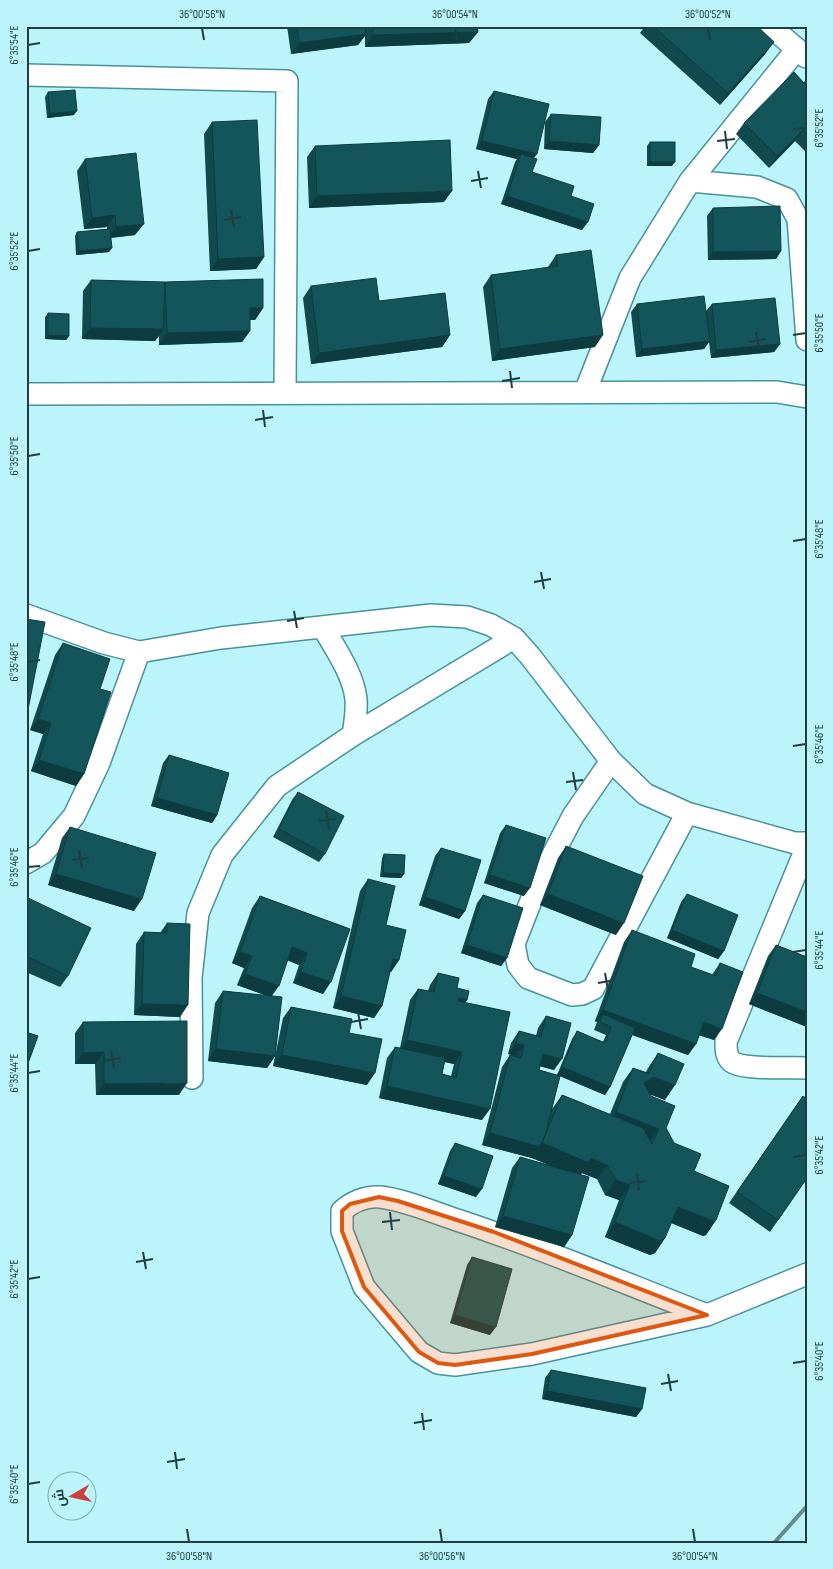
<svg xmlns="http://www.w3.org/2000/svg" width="833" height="1569" font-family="'Sofia Sans Condensed',Cairo,sans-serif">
<rect width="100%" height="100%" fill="#bbf5fb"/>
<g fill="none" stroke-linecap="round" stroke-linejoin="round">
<defs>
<path id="street" d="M770,26l36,31
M26,75l261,6 -2,311
M690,181l107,-132
M585,392l45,-114 60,-97 67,6 30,12 11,20 9,121
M26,394l751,-2 30,5
M26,615l78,28 35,9 82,-14 210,-23 36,2 24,8 23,13 16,18 81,105 34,33 42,19 108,30h12
M323,627c12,22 30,46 33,72 1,12 -1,24 -3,36
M611,761l-38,55 -35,67 -24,61 4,21 10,13 44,17 10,-1 11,-5 94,-176
M807,846l-81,196c0,8 0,17 8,21 15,7 55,4 73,5
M26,863l17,-10 31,-37 25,-53 40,-111
M192,1078l-1,-100 7,-65 24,-58 55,-69 76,-51 161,-97
M707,1315c-83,-32 -165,-67 -250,-95 -25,-8 -51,-20 -77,-23 -14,-1 -28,5 -38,14v20l22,56 55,65 19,11 17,2 77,-11 175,-39 100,-41"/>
</defs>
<use href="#street" stroke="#49929a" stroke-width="24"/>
<use href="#street" stroke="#fff" stroke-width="21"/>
<path stroke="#618c90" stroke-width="4" d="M774,1543l33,-37"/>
</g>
<path fill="#10494e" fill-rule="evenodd" d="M287,26h190l1,6 -9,11 -104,4v-11l-7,9 -67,9z
M645,26h112l9,27 -46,52 -80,-72z
M807,79v74l-12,-12 -26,27 -33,-34 8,-11 60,-40z
M494,91l40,67 -2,14 39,24 11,34 -81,-26 14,-42 2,-3 -41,-10 12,-50z
M48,92l26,23 -27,3 -2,-21z
M551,114l48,31 -6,8 -49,-4 1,-27z
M212,122l52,135 -8,12 -46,2 -6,-137z
M650,142l22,24h-25v-20z
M315,146l129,56 -135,6 -2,-51z
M85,159l50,76 -24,3 -2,14 -33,3 -1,-19 2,-4 30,-3v-2l-23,2 -7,-58z
M713,208l68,43 -5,8 -68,1 -1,-44z
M556,255l39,92 -103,14 -9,-74 8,-12 57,-7v-1z
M91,280l73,3 1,-1 98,26 -8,12h-5v11l-8,11 -83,3v-9l-4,5 -73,-2 1,-48z
M311,286l68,15 71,34 -8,12 -131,17 -8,-66z
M637,304l69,7 6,-7 68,40 -6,8 -63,6 -2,-16 -5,7 -68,8 -5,-45z
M48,313l21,23 -3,4 -21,-1v-22z
M63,643l21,131 -8,12 -45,-15 12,-37 -13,-4 25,-75z
M169,755l48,60 -5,8 -61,-17 12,-43z
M298,792l27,62 -6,8 -46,-25 19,-37z
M506,825l18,71 -40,-13 16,-50z
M70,827l64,84 -86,-26 14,-47z
M566,846l50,89 -76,-30 18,-47z
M441,848l24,63 -6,8 -40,-14 16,-49z
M384,854l20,20 -3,4 -21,-1 2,-19z
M368,879l31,81 -8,12 -1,-1 -8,35 -8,12 -41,-10 27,-117z
M687,894l37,57 -6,8 -51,-21 14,-36z
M483,895l24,63 -6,8 -40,-13 16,-50z
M260,896l90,33 -27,65 -30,-11 6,-18 -11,-5 -17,36 4,60 -8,12 -59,-7 7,-58 8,-12 44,5 -30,-11 7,-17 -12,-5 20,-55z
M26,897l42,79 -8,11 -34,-15z
M167,923l13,94 -46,-2 2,-71 8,-12 16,1z
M632,930l59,37 21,8 8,-12 -6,77 -15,-5 -3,9 -8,11 -56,-20 -22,52 -5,8 -45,-19 -8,33 10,-14 48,19 13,-32 10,-14 13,4 2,-4 10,-15 7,47 -16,-6 17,34 8,15 20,28 22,49 -10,15 -3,1 -32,-13 -6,15 -10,15 -5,2 -45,-18 14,-37 -14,-5 -8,-16 -15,-6 -1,1 -9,61 -8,12 -69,-20 17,-59 8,-11 29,8 -17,-7 -50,-13 20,-78 8,-12 6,1 -8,-2 3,-11 8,-12 17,5 2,-8 8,-12 8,54 -14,-4 -1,4 18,5 15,-36 5,-8 26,11 3,-7 -12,-5 3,-8 -2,-1 29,-79z
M776,945l31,12v70l-58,-23 19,-48z
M438,973l19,15 10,12 -2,2 17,118 -103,-22 8,-40 8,-11 5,1 10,-48 8,-11 10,2 2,-6zM445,1062l9,2 -3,12 -9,-2z
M291,1007l58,26 18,52 -94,-19 10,-48z
M83,1022l96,73h-83l-1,-31h-20v-31z
M803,1096l4,82 -37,54 -41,-29z
M455,1143l21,54 -38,-13 12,-33z
M472,1257l18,78 -40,-12 17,-58z
M551,1370l91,39 -6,8 -94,-18 3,-21z"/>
<path fill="#0d3c40" d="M478,32l-9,11 -104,4 8,-12z
M366,34l-8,11 -67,9 8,-11z
M774,42l-8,11 -46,52 8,-12z
M77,111l-3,4 -27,3 3,-4z
M803,130l-8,11 -26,27 8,-12z
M482,141l55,13 -6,8 -10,-8 -4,5 -41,-10z
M549,141l50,4 -6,8 -49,-4z
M650,162h25l-3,4h-25z
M452,191l-8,11 -135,6 8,-12z
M507,196l81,26 -6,8 -81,-26z
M115,215l-8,12 -23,2 8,-11z
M144,224l-9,11 -27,3 8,-11z
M112,248l-3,4 -33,3 3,-4z
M781,251l-5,8 -68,1 5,-8z
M264,257l-8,12 -46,2 8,-12z
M250,308h13l-8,12h-13z
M90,328l73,1 -8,12 -73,-2z
M250,331l-8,11 -83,3 8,-12z
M48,335l21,1 -3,4 -21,-1z
M450,335l-8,12 -131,17 8,-11z
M603,335l-8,12 -103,14 8,-12z
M710,341l-6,8 -68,8 6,-8z
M780,344l-6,8 -63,6 5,-8z
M38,719l13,4 -8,11 -13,-4z
M39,760l45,14 -8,12 -45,-15z
M157,798l60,17 -5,8 -61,-17z
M383,873l21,1 -3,4 -21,-1z
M56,874l86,25 -8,12 -86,-26z
M490,875l40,13 -6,8 -40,-13z
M548,894l76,29 -8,12 -76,-30z
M425,897l40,14 -6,8 -40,-14z
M672,930l52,21 -6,8 -51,-21z
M467,945l40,13 -6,8 -40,-13z
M292,947l15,6 -8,12 -15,-6z
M240,952l12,4 -8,12 -12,-5z
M393,959l6,1 -8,12 -6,-2z
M301,972l30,10 -8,12 -30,-11z
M245,974l34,12 -8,11 -34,-12z
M757,993l50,19v15l-58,-23z
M341,996l41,10 -8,12 -41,-10z
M458,998l9,2 -8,12 -9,-2z
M142,1004l46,1 -8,12 -46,-2z
M603,1010l93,34 -8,11 -77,-28 -8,-13 -6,8 -2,-1z
M704,1022l18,7 -8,11 -18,-6z
M407,1040l55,12 -8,12 -55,-12z
M516,1043l8,2 -8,11 -8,-2z
M216,1049l59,7 -8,12 -59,-7z
M104,1052l-9,12h-20l8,-11z
M543,1054l19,5 -8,11 -19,-5z
M282,1055l93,18 -8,12 -94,-19z
M562,1067l48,20 -5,8 -48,-20z
M654,1077l21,8 -10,15 -21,-8v-9z
M187,1083l-8,12h-83l8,-11z
M387,1086l103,23 -8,11 -103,-22z
M616,1112l43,17 -11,15 -43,-18z
M490,1133l50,14 2,-4 49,15 16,7 -10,14 -15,-6 -4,4 -46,-19 -50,-13z
M444,1176l38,13 -6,8 -38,-13z
M616,1180l14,5 -11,15 -14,-5z
M678,1207l38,13 -10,15 -3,1 -36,-15z
M503,1216l69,19 -8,12 -69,-20z
M615,1222l50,16 -10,15 -5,2 -45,-18z
M455,1315l41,12 -6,8 -40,-12z
M547,1391l95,18 -6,8 -94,-18z"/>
<path fill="#13555b" stroke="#0d3c40" d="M297,26h68l1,8 -67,9z
M373,26h104l1,6 -105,3z
M653,26h104l17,16 -46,51z
M794,72l10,11 3,-4v54l-4,-3 -26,26 -33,-33z
M75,90l2,21 -27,3 -2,-22z
M494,91l55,13 -12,50 -55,-13z
M551,114l50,3 -2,28 -50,-4z
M257,120l7,137 -46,2 -6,-137z
M450,140l2,51 -135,5 -2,-50z
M650,142h25v20h-25z
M136,153l8,71 -28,3 -1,-12 -23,3 -7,-59z
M521,154l16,5 -5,13 42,14 -3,10 23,8 -6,18 -81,-26z
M780,206l1,45 -68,1v-44z
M110,229l2,19 -33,3 -2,-19z
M591,250l12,85 -103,14 -9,-74 67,-9 -2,-11z
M376,278l3,23 66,-8 5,42 -131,18 -8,-67z
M263,279v29h-13v23l-83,2 -2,-51z
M91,280l74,2 -2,47 -73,-1z
M704,296l6,45 -68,8 -5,-45z
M775,298l5,46 -64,6 -4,-46z
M48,313l21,1v22l-21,-1z
M26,619l19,3 -19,98z
M63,643l47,16 -10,30 11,3 -27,82 -45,-14 12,-37 -13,-4z
M169,755l60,18 -12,42 -60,-17z
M298,792l46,24 -19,38 -46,-25z
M506,825l40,13 -16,50 -40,-13z
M70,827l86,26 -14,46 -86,-25z
M566,846l77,30 -19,47 -76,-29z
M441,848l40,12 -16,51 -40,-14z
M384,854l21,1 -1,19 -21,-1z
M368,879l27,7 -9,39 20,5 -7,30 -6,-1 -11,47 -41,-10z
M687,894l51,21 -14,36 -52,-21z
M483,895l40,13 -16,50 -40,-13z
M260,896l90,33 -19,53 -30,-10 6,-19 -15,-6 -13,39 -34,-12 7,-18 -12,-4z
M26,897l65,31 -23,48 -42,-20z
M167,923l23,1 -2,81 -46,-1 2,-72 23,1z
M632,930l63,24 -4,13 25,9 4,-13 23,9 -21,57 -18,-7 -8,22 -93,-34z
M776,945l31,12v55l-50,-19z
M438,973l21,5 -2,10 12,3 -2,9 -9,-2v3l52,11 -20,97 -103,-23 8,-39 50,11 -3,16 14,4 6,-26 -55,-12 11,-51 16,3z
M223,991l59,6 -7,59 -59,-7z
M291,1007l61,12 -3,14 33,6 -7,34 -93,-18z
M603,1014l32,14 -25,59 -48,-20 15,-36 28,12 6,-16 -11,-5z
M546,1016l25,7 -9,36 -19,-5 -4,16 21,6 -15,59 -5,12 -50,-14 20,-78 11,3 3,-13 -8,-2 3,-12 22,6z
M187,1021v62l-83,1v-32l-21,1v-31z
M26,1032l12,4 -12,33z
M658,1053l26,11 -9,21 -21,-8 -10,6 7,13 24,10 -9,22 8,15 27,11 -7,17 35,15 -13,34 -3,1 -35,-14 -13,31 -5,3 -45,-19 15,-37 -14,-5 -9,-15 -16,-7 -2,5 -47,-20 20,-48 81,33 9,16 7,-15 -43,-17 17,-44 16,6z
M803,1096l4,3v79l-29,42 -41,-28z
M455,1143l38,13 -11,33 -38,-13z
M520,1157l69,20 -17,58 -69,-19z
M472,1257l40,12 -16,58 -41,-12z
M551,1370l95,18 -4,21 -95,-18z"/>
<path fill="#de580f" fill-opacity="0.2" stroke="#de580f" stroke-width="4" stroke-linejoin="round" d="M379,1197l19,4 96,31 213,83 -175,39 -77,11 -17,-2 -19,-11 -55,-65 -22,-56v-20l8,-7z"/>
<path fill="none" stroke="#1f3e41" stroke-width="2" d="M202,28l2,12M455,28l2,12M708,28l2,12M28,45l12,-2M793,129l13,-1M725,131l2,18M717,141l18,-2M478,171l3,17M471,181l17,-3M231,210l3,17M224,220l17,-3M28,251l12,-2M756,332l3,17M793,335l13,-2M749,342l17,-3M510,371l2,17M502,381l18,-3M263,410l2,17M255,420l18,-3M28,456l12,-2M793,541l13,-2M541,572l3,17M534,582l17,-3M294,611l3,17M287,621l17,-3M28,662l12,-2M793,746l13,-2M573,772l3,18M566,782l17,-2M326,811l3,18M319,821l17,-2M79,850l3,18M72,860l17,-2M28,867l12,-1M793,952l13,-2M605,973l3,17M598,983l17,-3M358,1012l3,17M351,1022l17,-3M111,1051l3,17M104,1061l17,-3M28,1073l12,-2M793,1157l13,-2M637,1173l2,18M629,1183l18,-2M390,1212l2,18M382,1222l18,-2M143,1252l3,17M136,1262l17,-3M28,1279l12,-2M793,1363l13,-2M668,1374l3,17M661,1384l17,-3M422,1413l2,17M414,1423l18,-3M175,1452l2,17M167,1462l18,-3M28,1484l12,-2M187,1529l2,13M440,1529l2,13M693,1529l2,13"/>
<rect width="833" height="1569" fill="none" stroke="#bbf5fb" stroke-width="55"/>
<g transform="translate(72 1496) rotate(261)"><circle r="24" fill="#bbf5fb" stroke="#7dacb1"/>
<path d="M0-4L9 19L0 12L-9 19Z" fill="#cd3e40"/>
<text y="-8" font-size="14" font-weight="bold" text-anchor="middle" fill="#1f3e41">ش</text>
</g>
<rect x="28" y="28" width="778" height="1514" fill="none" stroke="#1f3e41" stroke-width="2"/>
<g font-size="12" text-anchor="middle" fill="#1f3e41">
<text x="202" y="18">36°00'56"N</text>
<text x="455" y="18">36°00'54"N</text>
<text x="708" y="18">36°00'52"N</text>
<text transform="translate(14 45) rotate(-90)" y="4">6°35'54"E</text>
<text transform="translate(819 128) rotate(-90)" y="4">6°35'52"E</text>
<text transform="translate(14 251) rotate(-90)" y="4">6°35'52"E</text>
<text transform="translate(819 333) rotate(-90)" y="4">6°35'50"E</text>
<text transform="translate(14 456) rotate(-90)" y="4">6°35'50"E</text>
<text transform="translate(819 539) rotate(-90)" y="4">6°35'48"E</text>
<text transform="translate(14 662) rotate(-90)" y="4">6°35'48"E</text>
<text transform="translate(819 744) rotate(-90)" y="4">6°35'46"E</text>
<text transform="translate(14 867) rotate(-90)" y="4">6°35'46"E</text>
<text transform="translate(819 950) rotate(-90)" y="4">6°35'44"E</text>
<text transform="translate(14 1073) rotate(-90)" y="4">6°35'44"E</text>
<text transform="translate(819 1155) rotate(-90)" y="4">6°35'42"E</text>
<text transform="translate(14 1279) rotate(-90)" y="4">6°35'42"E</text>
<text transform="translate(819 1361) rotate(-90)" y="4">6°35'40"E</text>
<text transform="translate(14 1484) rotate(-90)" y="4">6°35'40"E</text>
<text x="189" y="1560">36°00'58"N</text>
<text x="442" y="1560">36°00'56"N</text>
<text x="695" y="1560">36°00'54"N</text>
</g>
</svg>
